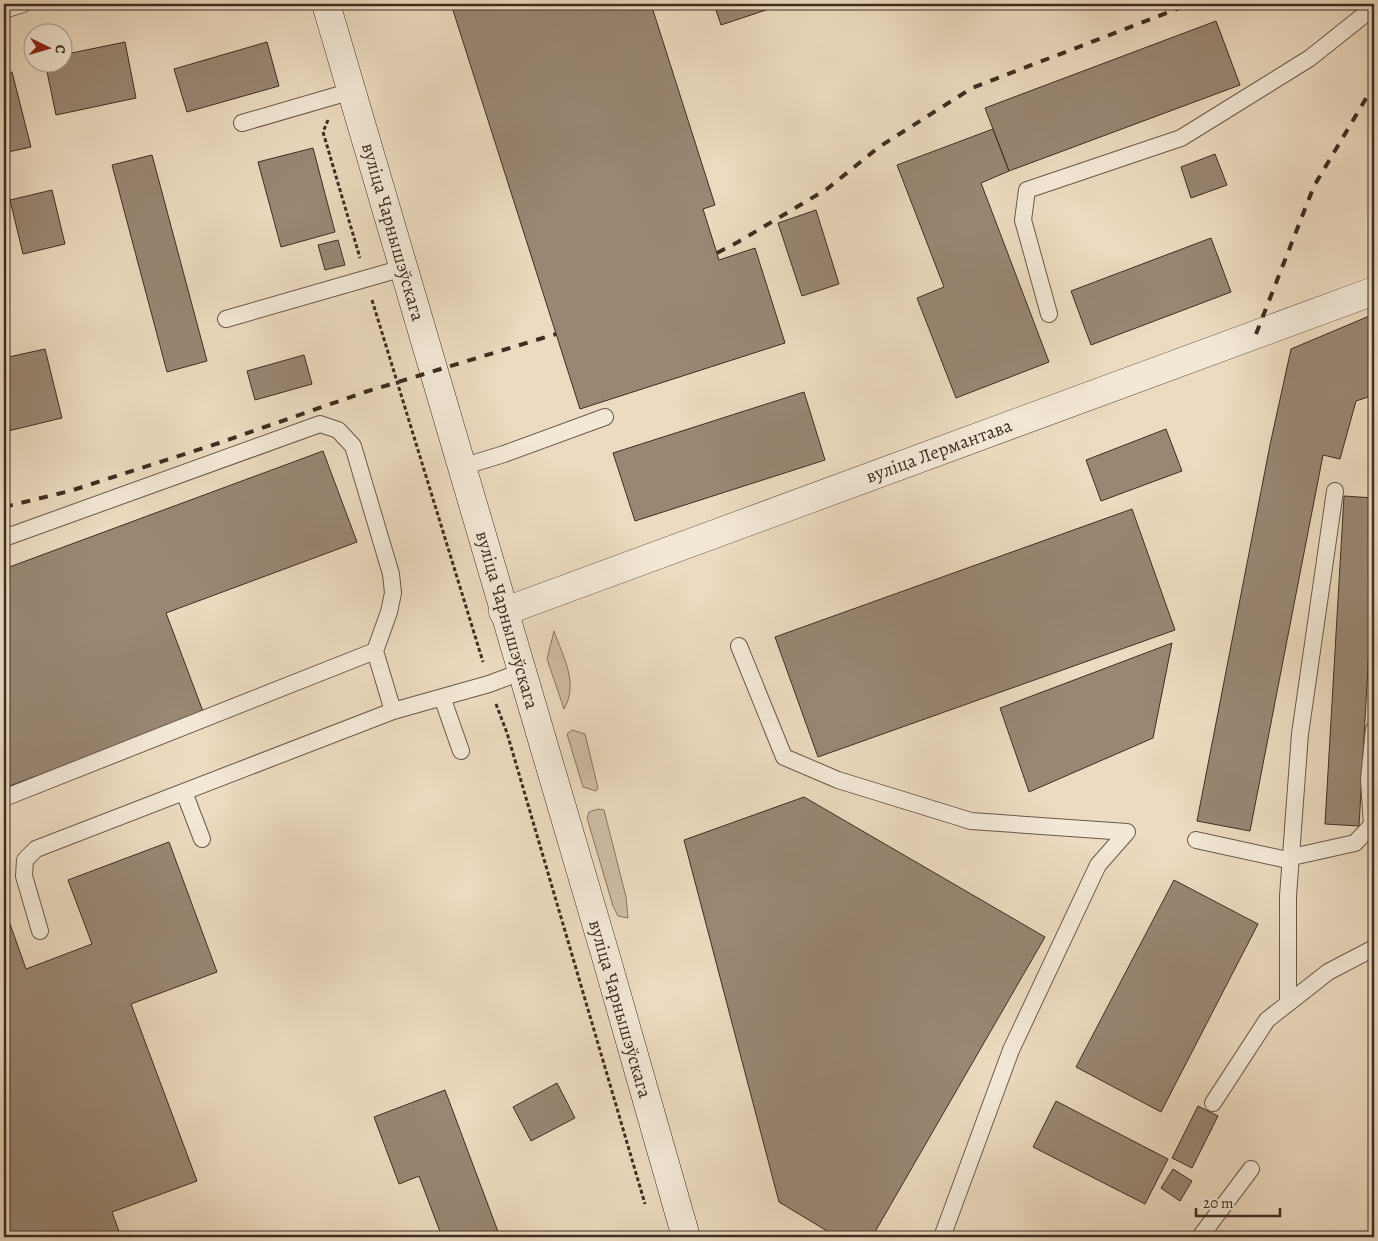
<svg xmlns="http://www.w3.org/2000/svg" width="1378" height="1241" font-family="Alegreya,serif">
<rect width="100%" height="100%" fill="#ecdbc0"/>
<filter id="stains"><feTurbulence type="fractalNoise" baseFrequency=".004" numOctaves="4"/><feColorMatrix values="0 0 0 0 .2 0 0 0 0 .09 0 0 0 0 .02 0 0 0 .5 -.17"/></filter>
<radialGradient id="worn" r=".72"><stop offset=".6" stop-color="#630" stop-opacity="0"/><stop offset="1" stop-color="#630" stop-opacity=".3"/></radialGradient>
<path fill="#cfbda5" stroke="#877564" d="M554,631c9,26 25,52 10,78l-17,-50z
M572,730l13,4 13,54 -2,3 -13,-4 -16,-53z
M598,809l6,1 22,87 2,21 -10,-2 -5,-10 -26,-88 2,-6z"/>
<path fill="#998774" stroke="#3f2d22" d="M451,4h200l64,201 -12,4 16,51 36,-12 30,95 -205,66z
M714,4h57l1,4 -51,17z
M1216,21l24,64 -231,86 -24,-63z
M125,42l11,56 -80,17 -11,-53h17v-7z
M267,42l12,44 -92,26 -13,-43z
M12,72l19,75 -23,5 -4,-17v-61z
M993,129l16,42 -28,12 68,179 -93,36 -39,-100 27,-11 -47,-122z
M313,148l22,84 -54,15 -23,-85z
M1215,154l12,31 -36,13 -10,-31z
M152,155l55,206 -40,11 -55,-207z
M52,190l13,54 -42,10 -13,-54z
M816,210l23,74 -37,12 -24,-73z
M1211,238l20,54 -140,53 -20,-54z
M338,240l7,25 -20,5 -7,-25z
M1374,314v81l-18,6 -16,58 -17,-4 -73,376 -53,-10 73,-376 21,-96z
M45,349l17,69 -58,14v-74z
M304,355l8,29 -57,16 -8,-29z
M804,392l21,68 -190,61 -22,-68z
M1166,429l16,42 -81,30 -15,-41z
M323,451l34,91 -191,71 38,101 -200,74v-219z
M1344,496l30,2v62l-15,266 -34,-2z
M1132,509l43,121 -357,127 -43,-120z
M1172,643l-19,95 -124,54 -29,-84z
M804,797l241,140 -173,300h-35l-58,-35 -95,-362z
M169,842l48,130 -86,32 66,177 -85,31 9,25h-117v-330l22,62 66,-25 -24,-64z
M1174,880l84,44 -97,188 -85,-45z
M557,1083l18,35 -44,23 -18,-34z
M445,1090l55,147h-58l-23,-61 -20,8 -25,-67z
M1056,1101l112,58 -23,45 -112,-57z
M1198,1106l20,10 -26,52 -20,-10z
M1173,1169l19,12 -12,20 -19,-13z"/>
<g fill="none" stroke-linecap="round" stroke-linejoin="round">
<defs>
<path id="service" d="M4,10l19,-6
M242,123l110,-32
M1049,314l-26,-94 4,-30 154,-52 129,-80 64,-51
M226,319l177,-51
M462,467l42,-13 101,-37
M4,538l316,-114 18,6 15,16 38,128 2,19 -4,19 -14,39 18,60
M739,646l45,111 54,23 133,41 156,11
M442,697l19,54
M184,792l18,47
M4,798l371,-147
M1196,840l87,19 72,-16 17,-18 -3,-45 5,-51
M40,931l-16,-55 1,-16 11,-11 357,-138 96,-27 32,-12
M1288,1003v-107l12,-162 35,-243
M1213,1103l54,-83 61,-48 46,-24
M942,1237l69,-187 87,-185 29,-33
M1200,1237l51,-68"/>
<path id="minor" d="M503,612l871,-321"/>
<path id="secondary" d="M326,4l280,953 80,280"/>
</defs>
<use href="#service" stroke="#6a584a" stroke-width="18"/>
<use href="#minor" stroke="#6a584a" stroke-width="29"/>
<use href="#secondary" stroke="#3f2d22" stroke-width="29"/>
<path stroke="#3f2d22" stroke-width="3" stroke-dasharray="4 2.5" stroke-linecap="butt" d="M328,120l-5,12 37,126
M372,300l111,362
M496,704l11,29 138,471"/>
<use href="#service" stroke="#f3e8d6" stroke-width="16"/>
<use href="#minor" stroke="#f3e8d6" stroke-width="28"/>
<use href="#secondary" stroke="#f3e8d6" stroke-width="28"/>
<path stroke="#3f2d22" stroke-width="4" stroke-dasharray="9 9" stroke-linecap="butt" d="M717,253l21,-11 89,-53 52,-42 93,-59 218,-84
M1256,334l58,-148 60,-101
M4,507l66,-16 149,-48 146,-51 191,-58"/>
</g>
<g text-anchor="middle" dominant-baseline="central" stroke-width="4.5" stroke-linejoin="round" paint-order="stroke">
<g font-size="19" fill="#3f2d22" stroke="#f3e8d6">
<text transform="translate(393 232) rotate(74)">вуліца Чарнышэўскага</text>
<text transform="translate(939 451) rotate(-20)">вуліца Лермантава</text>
<text transform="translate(507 620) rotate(74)">вуліца Чарнышэўскага</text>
<text transform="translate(620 1009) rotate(74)">вуліца Чарнышэўскага</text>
</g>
</g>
<rect width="1378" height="1241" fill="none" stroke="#ecdbc0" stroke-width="20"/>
<rect x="5" y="5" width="1368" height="1231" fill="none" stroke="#3f2d22" stroke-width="2.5"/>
<rect x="10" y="10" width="1358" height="1221" fill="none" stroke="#3f2d22"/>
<g transform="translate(48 48) rotate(95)"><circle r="24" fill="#f3e8d6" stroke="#ab9d8e"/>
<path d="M0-4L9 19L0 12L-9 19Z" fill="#8f2418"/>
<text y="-8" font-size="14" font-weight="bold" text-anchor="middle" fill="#3f2d22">С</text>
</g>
<path d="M1196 1208v8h84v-8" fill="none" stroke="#3f2d22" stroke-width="2.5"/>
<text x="1203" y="1208" font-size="15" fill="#3f2d22" stroke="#f3e8d6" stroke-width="4" paint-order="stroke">20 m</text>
<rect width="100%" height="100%" filter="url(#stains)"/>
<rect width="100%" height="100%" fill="url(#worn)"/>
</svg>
